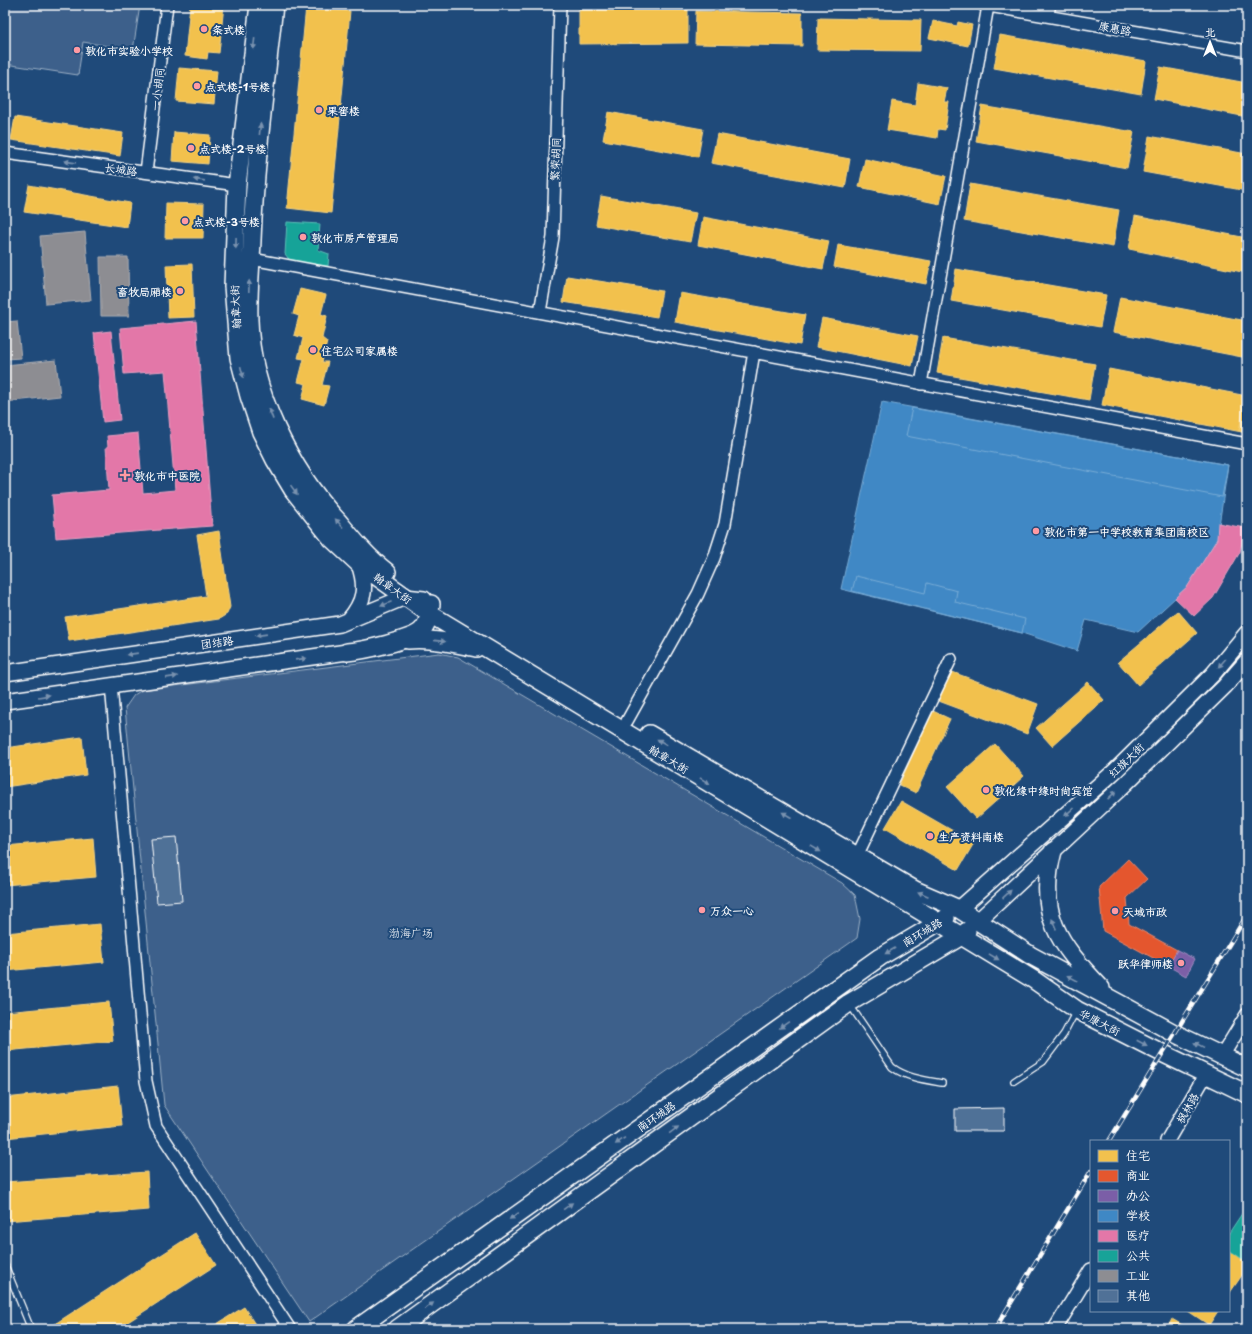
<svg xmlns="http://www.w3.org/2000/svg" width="1252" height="1334" font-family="'Playpen Sans','LXGW WenKai TC',sans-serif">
<rect width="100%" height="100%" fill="#1f4a7a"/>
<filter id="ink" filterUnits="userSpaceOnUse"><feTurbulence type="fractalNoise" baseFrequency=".025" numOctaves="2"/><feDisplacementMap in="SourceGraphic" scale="8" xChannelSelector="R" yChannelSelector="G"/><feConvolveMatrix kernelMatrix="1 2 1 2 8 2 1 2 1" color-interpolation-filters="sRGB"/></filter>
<g filter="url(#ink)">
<path fill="#3c618b" stroke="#9eb0c5" d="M5,5h135l-7,45 -50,-8 -5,33 -73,-11z
M439,653l19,4 384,226 13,12 5,24 -3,19 -548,384 -145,-217 -39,-397 9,-13 8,-5z"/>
<path fill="#f2c14e" stroke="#f6d483" d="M190,5h34l-5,48 -11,-1 -1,7 -22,-3z
M306,6l44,5 -19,202 -44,-5z
M688,8v35l-109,1v-35z
M696,11l106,2v33l-107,-2z
M818,18l103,2 -1,31 -103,-1z
M933,21l24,5 1,-4 14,3 -4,21 -39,-8z
M1000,35l146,26 -5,33 -147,-26z
M1160,67l87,16v34l-93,-18z
M179,68l38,3 -3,33 -38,-3z
M918,83l29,5 -3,14h5l-4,28 -7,-1 -1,9 -50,-8 5,-29 23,4z
M982,106l152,26 -7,36 -151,-27z
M608,112l95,17 -5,28 -95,-17z
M15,117l108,16 -3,23 -109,-16z
M174,132l36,3 -2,29 -36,-3z
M717,134l133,25 -5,29 -134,-25z
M1149,136l98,18v37l-104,-19z
M865,159l81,17 -6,28 -81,-17z
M970,184l149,26 -6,37 -149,-26z
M29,185l101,18 -3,24 -103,-15z
M601,196l95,17 -6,29 -94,-17z
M166,203l38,1 -1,34h-38z
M1135,216l112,22v35l-118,-24z
M703,217l126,24 -6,28 -125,-24z
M838,245l93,16 -5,23 -92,-17z
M192,264l2,53 -26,1 -2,-53z
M956,269l150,26 -6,32 -149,-26z
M567,276l95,15 -5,26 -94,-15z
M300,289l26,6 -5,19 6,2 -5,22 5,4 -5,20h6l-6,23 7,1 -5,19 -22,-6 4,-15 -8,-2 6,-23 -6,-1 5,-20 -9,-3 5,-19 -6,-2z
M680,293l125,22 -5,30 -125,-23z
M1120,297l127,24v37l-134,-26z
M822,318l96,18 -6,30 -96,-19z
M943,338l152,26 -6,36 -152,-27z
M1109,369l138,27v37l-145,-28z
M1247,390v43l-8,-2z
M219,531l11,76 -3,7 -8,5 -150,22 -4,-24 141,-21 -9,-61z
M1178,611l19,22 -59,52 -20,-23z
M947,670l91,34 -11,30 -91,-34z
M1088,682l16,18 -52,46 -16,-18z
M933,711l17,8 -34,74 -17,-8z
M82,737l4,38 -81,12v-39z
M995,744l29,32 -48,43 -29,-32z
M901,801l73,42 -16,27 -73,-42z
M93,838l3,39 -91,8v-39z
M100,924l4,38 -99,9v-38z
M109,1002l4,39 -108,10v-39z
M118,1086l4,40 -117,12v-40z
M147,1172l2,38 -144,11v-39z
M195,1233l21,32 -99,64h-70z
M1229,1250l18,12v6l-18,26z
M244,1307l14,22h-49z
M1188,1311h30l-9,14z
M1172,1319l17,10h-22z"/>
<path fill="#e4572e" stroke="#ec896d" d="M1128,859l19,20 -20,19 2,26 48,26 -9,16 -65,-35 -4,-44z"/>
<path fill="#7b5ea7" stroke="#a38ec1" d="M1177,950l18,9 -9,17 -18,-10z"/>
<path fill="#3f88c5" stroke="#79acd6" d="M882,402l346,63 -11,74 -29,47 -50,46 -52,-12 -9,31 -55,-18 -181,-44z
M912,408l316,57 -6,32 -316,-61z
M856,576l69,17 2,-10 30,8 -2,11 70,17 -3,14 -170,-42z"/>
<path fill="#e377a8" stroke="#eba0c2" d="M196,321l16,205 -156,12 -4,-43 57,-5 -3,-43h2l-1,-11 31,-3 5,60 32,-3 -10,-119 -41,3 -4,-46z
M111,331l9,89 -17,2 -9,-89z
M1218,523l27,5 -5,24 -27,46 -19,18 -19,-18 13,-12 29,-47z"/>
<path fill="#17a398" stroke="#5dbfb7" d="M287,222l33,2 -2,26 11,4 -1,12 -36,-3 -7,-9z
M1247,1206v56l-18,-12v-17z"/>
<path fill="#8d8d92" stroke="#afafb3" d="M85,232l6,68 -45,4 -6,-68z
M100,257h28l1,59h-28z
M17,321l4,37 -16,1v-37z
M56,360l4,36 -55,6v-37z"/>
<path fill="#507197" stroke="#fff" d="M176,837l6,64 -25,2 -6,-64z
M1004,1108v23h-49v-22z"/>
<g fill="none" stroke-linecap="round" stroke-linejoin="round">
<defs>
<path id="service" d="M850,1005l42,62c15,11 32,13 50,16
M1014,1081l29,-19 21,-28 12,-23
M5,1265l26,64"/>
<path id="minor" d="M983,5l264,46
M1047,16l3,-11
M5,153l232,32
M146,172l21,-167
M252,259l995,185
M540,312l13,-75 7,-232
M921,384l67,-378
M111,685l35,396 10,45 134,203
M627,721l71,-127 16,-36 11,-34 29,-172
M857,856l94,-197"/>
<path id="tertiary" d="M1222,1056l25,-41
M1167,1141l39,-67
M1055,1329l36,-59"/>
<path id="secondary" d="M349,620c16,-19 18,-33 10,-56
M5,673l335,-49 65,-27 19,2
M5,701l342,-49
M959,909l157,-139 97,-96 34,-41
M979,920l147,-137 99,-97 22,-25"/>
<path id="primary" d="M259,5l-22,180 -4,101 6,72 10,38 12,36 14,28 18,30 39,49 27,25 71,50 604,366 43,30 85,43 85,41
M274,5c-8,78 -19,156 -22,235 -1,27 -4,53 -3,80 2,72 41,149 89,201 15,18 30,37 49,51
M408,640c23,-2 45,3 68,8
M347,652c14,-1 66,-12 75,-22 6,-6 8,-18 9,-26
M649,734l266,156 44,19 71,46 144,78 73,35
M1053,851c-17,63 6,93 48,137
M356,1329l524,-372 66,-39
M397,1329l452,-326 111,-66 7,-6"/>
</defs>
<use href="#service" stroke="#fff" stroke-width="8"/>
<use href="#minor" stroke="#fff" stroke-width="14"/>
<use href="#tertiary" stroke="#fff" stroke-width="16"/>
<use href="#secondary" stroke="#fff" stroke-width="18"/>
<use href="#primary" stroke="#fff" stroke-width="20"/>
<use href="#service" stroke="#1f4a7a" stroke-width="5.5"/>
<use href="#minor" stroke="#1f4a7a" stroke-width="11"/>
<use href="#tertiary" stroke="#1f4a7a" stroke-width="13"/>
<use href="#secondary" stroke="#1f4a7a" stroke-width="15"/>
<use href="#primary" stroke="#1f4a7a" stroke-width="17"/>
<defs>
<path id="rail" d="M1109,1141l138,-226
M995,1329l96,-158"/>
</defs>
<use href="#rail" stroke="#fff" stroke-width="4.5"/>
<use href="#rail" stroke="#1f4a7a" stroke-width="3" stroke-dasharray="9" stroke-linecap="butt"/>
</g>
<defs><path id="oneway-solid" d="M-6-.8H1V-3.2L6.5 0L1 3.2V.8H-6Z"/></defs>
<g fill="#7992af">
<use href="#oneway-solid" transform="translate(254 44) rotate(97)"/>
<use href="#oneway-solid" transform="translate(260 129) rotate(-84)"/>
<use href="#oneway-solid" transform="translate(70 162) rotate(-172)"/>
<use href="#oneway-solid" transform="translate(199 180) rotate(-172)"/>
<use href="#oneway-solid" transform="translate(236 243) rotate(91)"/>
<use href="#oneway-solid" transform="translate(249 286) rotate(-88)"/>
<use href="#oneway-solid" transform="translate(242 372) rotate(76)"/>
<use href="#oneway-solid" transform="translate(271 414) rotate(-110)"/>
<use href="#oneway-solid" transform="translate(294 490) rotate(55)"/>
<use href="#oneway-solid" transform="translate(339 523) rotate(-132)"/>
<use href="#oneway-solid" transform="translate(386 604) rotate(158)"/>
<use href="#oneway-solid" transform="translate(261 635) rotate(172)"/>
<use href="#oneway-solid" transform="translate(440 641) rotate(6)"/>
<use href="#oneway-solid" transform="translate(132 654) rotate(172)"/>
<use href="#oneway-solid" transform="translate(301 659) rotate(-8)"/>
<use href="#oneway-solid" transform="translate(1222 663) rotate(131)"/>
<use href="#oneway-solid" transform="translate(172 677) rotate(-8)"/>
<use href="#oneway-solid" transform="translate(44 696) rotate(-9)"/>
<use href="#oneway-solid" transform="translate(662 742) rotate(-150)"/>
<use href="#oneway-solid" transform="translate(705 781) rotate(31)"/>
<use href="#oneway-solid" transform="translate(1112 795) rotate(-43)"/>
<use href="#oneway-solid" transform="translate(1069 812) rotate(139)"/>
<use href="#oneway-solid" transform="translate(787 815) rotate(-150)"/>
<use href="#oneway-solid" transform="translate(816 849) rotate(31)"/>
<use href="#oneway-solid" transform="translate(923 894) rotate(-157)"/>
<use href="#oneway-solid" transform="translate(1007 894) rotate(-43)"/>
<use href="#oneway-solid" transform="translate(1054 924) rotate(-112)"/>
<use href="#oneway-solid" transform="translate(890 951) rotate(150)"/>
<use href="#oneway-solid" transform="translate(994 957) rotate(31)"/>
<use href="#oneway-solid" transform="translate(1072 978) rotate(-152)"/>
<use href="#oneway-solid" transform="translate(784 1025) rotate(145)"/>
<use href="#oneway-solid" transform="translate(1142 1043) rotate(27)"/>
<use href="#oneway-solid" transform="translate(1199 1045) rotate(-154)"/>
<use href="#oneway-solid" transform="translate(674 1130) rotate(-36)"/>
<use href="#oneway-solid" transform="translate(620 1141) rotate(145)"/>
<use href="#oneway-solid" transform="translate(568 1206) rotate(-36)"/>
<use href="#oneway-solid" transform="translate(514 1216) rotate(145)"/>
<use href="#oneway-solid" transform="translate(429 1306) rotate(-36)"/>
</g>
</g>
<g fill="#ff9aa2" stroke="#1f4a7a" stroke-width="1.5">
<circle cx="204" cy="29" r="4"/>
<circle cx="77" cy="50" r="4"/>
<circle cx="197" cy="86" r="4"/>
<circle cx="319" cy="110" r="4"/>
<circle cx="191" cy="148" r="4"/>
<circle cx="185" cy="221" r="4"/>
<circle cx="303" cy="237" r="4"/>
<circle cx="180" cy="291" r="4"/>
<circle cx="313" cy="350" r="4"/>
<path d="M123 469h4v4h4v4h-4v4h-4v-4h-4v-4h4z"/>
<circle cx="1036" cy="531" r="4"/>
<circle cx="986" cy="790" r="4"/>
<circle cx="930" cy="836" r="4"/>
<circle cx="702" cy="910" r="4"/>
<circle cx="1115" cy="911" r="4"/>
<circle cx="1181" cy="963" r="4"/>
</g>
<g text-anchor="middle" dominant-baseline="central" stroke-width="4" stroke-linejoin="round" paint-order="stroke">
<g font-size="11" fill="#fff" stroke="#1f4a7a">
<text transform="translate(1115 28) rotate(10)">康惠路</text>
<text transform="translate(157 89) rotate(-83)">一小胡同</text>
<text transform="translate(555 159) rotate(-88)">繁荣胡同</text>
<text transform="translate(121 169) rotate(8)">长城路</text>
<text transform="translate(235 307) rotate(-93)">翰章大街</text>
<text transform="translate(393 588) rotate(36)">翰章大街</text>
<text transform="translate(217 642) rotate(-8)">团结路</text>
<text transform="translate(669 759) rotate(31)">翰章大街</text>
<text transform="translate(1126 760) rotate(-44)">红旗大街</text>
<text transform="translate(922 932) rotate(-31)">南环城路</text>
<text transform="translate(1100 1022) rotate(27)">华康大街</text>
<text transform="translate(1187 1108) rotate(-60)">枫林路</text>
<text transform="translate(656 1116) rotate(-35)">南环城路</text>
</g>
<g font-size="11" font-weight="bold" fill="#fff" stroke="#1f4a7a" text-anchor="start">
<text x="212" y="29">条式楼</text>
<text x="85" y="50">敦化市实验小学校</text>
<text x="205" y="86">点式楼-1号楼</text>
<text x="327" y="110">果窖楼</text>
<text x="199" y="148">点式楼-2号楼</text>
<text x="193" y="221">点式楼-3号楼</text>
<text x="311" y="237">敦化市房产管理局</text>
<text x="172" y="291" text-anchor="end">畜牧局厢楼</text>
<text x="321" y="350">住宅公司家属楼</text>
<text x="134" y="475">敦化市中医院</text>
<text x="1044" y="531">敦化市第一中学校教育集团南校区</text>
<text x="994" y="790">敦化缘中缘时尚宾馆</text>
<text x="938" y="836">生产资料南楼</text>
<text x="710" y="910">万众一心</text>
<text x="1123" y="911">天域市政</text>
<text x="1173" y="963" text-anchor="end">跃华律师楼</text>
</g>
<g font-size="11" fill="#d8dfe8" stroke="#1f4a7a">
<text x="411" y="932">渤海广场</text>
</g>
</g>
<rect width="1252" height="1334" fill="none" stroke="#1f4a7a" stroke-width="20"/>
<rect x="10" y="10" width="1232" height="1314" fill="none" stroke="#fff" stroke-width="1.5" filter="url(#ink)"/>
<rect x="1090" y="1140" width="140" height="172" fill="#1f4a7a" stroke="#7992af"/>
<rect x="1098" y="1150" width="20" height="12" fill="#f2c14e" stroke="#7992af"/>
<text x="1126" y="1160" font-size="12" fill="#ffffff">住宅</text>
<rect x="1098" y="1170" width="20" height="12" fill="#e4572e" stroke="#7992af"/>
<text x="1126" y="1180" font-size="12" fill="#ffffff">商业</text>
<rect x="1098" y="1190" width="20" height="12" fill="#7b5ea7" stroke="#7992af"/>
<text x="1126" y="1200" font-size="12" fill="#ffffff">办公</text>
<rect x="1098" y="1210" width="20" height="12" fill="#3f88c5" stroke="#7992af"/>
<text x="1126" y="1220" font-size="12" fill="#ffffff">学校</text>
<rect x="1098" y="1230" width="20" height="12" fill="#e377a8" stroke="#7992af"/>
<text x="1126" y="1240" font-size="12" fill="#ffffff">医疗</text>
<rect x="1098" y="1250" width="20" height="12" fill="#17a398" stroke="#7992af"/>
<text x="1126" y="1260" font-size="12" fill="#ffffff">公共</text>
<rect x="1098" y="1270" width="20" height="12" fill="#8d8d92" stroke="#7992af"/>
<text x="1126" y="1280" font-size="12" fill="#ffffff">工业</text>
<rect x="1098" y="1290" width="20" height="12" fill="#507197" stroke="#7992af"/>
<text x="1126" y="1300" font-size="12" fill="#ffffff">其他</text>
<g transform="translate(1210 42)" stroke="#1f4a7a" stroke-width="3" paint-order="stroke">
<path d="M0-3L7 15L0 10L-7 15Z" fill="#ffffff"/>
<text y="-6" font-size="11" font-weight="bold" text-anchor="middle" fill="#ffffff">北</text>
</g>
</svg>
